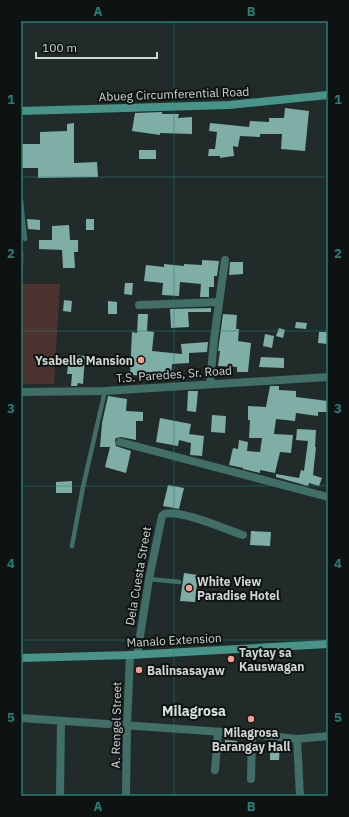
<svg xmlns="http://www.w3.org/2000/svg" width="349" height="817" font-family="'IBM Plex Sans',sans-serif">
<rect width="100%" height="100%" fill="#212c2a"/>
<path fill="#4c332f" d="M21,253h3l-2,31h38l-6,100h-33z"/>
<path fill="#7eaea6" d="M285,108l24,3 -4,40 -24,-2 1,-15h-22v3l-20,-1 -2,11 -5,-1 1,10 -14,2v-2h-12l1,-7h6l2,-17 -8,-1 1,-8 39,4 1,-6 19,1v-4h15z
M162,112v2h17l-1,4 14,-1v17l-32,-1v2l-28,-4 3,-18z
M74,123v40l23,-1 1,15 -60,1v-10h-17v-24h19v-12l27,-1v-7z
M139,150h17v9h-17z
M27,219l13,1v10l-12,-1z
M86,219h8v11h-8z
M69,225l1,15h8v12h-4l1,16h-12l-1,-18 -23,-1v-9h13v-14z
M202,260l17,1 -2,15h-3v11h-5v10h-9l1,-13 -21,-2 -1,14 -17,-1 1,-12 -19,-2 2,-16 18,2v-3l20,2v-2l18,1z
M230,262h13v12l-14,1z
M125,283h8l-1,12 -8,-1z
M64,300l8,1 -1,11 -8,-1z
M108,301l9,1v12h-9z
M211,308v4h-23l1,15 -18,1 -1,-19z
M138,314h10l-1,17 7,1 -2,19 30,3 -1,-10 27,-2 -1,10 -18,1v10l-17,1 -1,15 -19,-3 -22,-1 2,-43 5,1z
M223,314l14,1 -1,14h3l-1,12 13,2 -3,29h-11v-5l-19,-1 2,-15h-2z
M296,322l11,1 -1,6 -11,-1z
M279,328l6,2 -2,8 -7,-2z
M319,332h9v12l-10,-1z
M265,334l9,2 -2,12 -9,-2z
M69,355l16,1 -2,28 -5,-1 -1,3h-6l1,-12h-5z
M261,357l23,1v10l-25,-1z
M270,386h9v4l17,1v6l32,4v11h-10v4l-22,-3 -1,8 -19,-2 -2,15 19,1 -2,18 -11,-1 -5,21 -15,-3v3l-17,-4v-1l-14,-3 4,-17 5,1 1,-9 9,2 -1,9 13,1 2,-14h-13l1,-18h-2v-14l18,1z
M188,391h10l-2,21 -9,-1z
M108,396l19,3 -1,12 17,1v9h-7v19l-15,-3 -5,1 -1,2 1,6 15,5 -5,22 -21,-6 5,-20h-10l2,-24z
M212,415l14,1 -1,17 -14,-1z
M160,418l31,6 -2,10 15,2 -2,20 -12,-1 1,-12 -12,-3 -1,6 -22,-4z
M297,429l19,1 -1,17h1l-3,28 9,3 -3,8 -10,-3 -1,3 -32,-9v-3l23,4 2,-8 3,1 4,-30 -12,-1z
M72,481v12h-16v-11z
M168,485l16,3 -5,21 -16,-3z
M251,531l20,1 -1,14 -20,-1z
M184,573l14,2 -3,27 -15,-1z
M225,740l12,1 -1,11h-11z
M270,745l10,1 -1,14h-9z"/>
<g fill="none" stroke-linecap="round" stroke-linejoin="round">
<path stroke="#416e66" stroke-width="4.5" d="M21,201l4,38
M72,546l11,-59 22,-96
M149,579l30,3"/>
<path stroke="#416e66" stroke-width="8" d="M139,305l80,-3
M210,384l4,-45 11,-79
M21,392l84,-1 223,-14
M120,442l208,55
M137,655l12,-76 13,-63 2,-2c16,-5 61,15 79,21
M21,718l231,16 45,5 31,-3
M297,739l3,57
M215,770l3,-37
M251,779l1,-45
M60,796l1,-75
M126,796l1,-70 3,-71"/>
<path stroke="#499489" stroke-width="8" d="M21,111l208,-6 99,-10
M21,658l109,-3 198,-11"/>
</g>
<path fill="none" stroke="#228078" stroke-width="1" stroke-opacity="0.55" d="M174,21v775M21,177h307M21,331h307M21,486h307M21,640h307"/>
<g fill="#f59d8f" stroke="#0e1312" stroke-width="1.5">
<circle cx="141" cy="360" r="4"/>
<circle cx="189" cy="588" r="4"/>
<circle cx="231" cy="659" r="4"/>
<circle cx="139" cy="670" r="4"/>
<circle cx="251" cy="719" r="4"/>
</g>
<g text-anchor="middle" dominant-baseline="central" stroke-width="4" stroke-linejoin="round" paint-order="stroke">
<g font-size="12" fill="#cfd6d4" stroke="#0e1312">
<text transform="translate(174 94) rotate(-2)">Abueg Circumferential Road</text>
<text transform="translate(174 374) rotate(-4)">T.S. Paredes, Sr. Road</text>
<text transform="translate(138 576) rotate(-80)">Dela Cuesta Street</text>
<text transform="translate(174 640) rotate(-3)">Manalo Extension</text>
<text transform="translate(116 725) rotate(-89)">A. Rengel Street</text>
</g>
<g font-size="12" font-weight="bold" fill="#cfd6d4" stroke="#0e1312" text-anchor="start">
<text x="133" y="360" text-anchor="end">Ysabelle Mansion</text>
<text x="197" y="581">White View<tspan x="197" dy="14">Paradise Hotel</tspan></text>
<text x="239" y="652">Taytay sa<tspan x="239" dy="14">Kauswagan</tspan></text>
<text x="147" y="670">Balinsasayaw</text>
<text x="251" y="732" text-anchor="middle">Milagrosa<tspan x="251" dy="14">Barangay Hall</tspan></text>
</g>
<g font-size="14" font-weight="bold" fill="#d6e4e1" stroke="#0e1312">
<text x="194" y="711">Milagrosa</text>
</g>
</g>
<rect width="349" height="817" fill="none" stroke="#0e1312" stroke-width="44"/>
<path d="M36 52v6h121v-6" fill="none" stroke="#cfd6d4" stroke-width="2"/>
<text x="42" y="52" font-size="12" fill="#cfd6d4" stroke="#0e1312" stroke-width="3" paint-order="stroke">100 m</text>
<rect x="22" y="22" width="305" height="773" fill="none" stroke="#228078" stroke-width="1.5"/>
<g font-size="13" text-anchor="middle" font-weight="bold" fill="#228078">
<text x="98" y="16">A</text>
<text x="251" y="16">B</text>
<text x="11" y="104">1</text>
<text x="338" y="104">1</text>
<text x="11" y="258">2</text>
<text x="338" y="258">2</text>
<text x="11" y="413">3</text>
<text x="338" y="413">3</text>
<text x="11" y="568">4</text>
<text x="338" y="568">4</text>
<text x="11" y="722">5</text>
<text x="338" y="722">5</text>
<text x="98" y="811">A</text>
<text x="251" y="811">B</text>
</g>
</svg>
